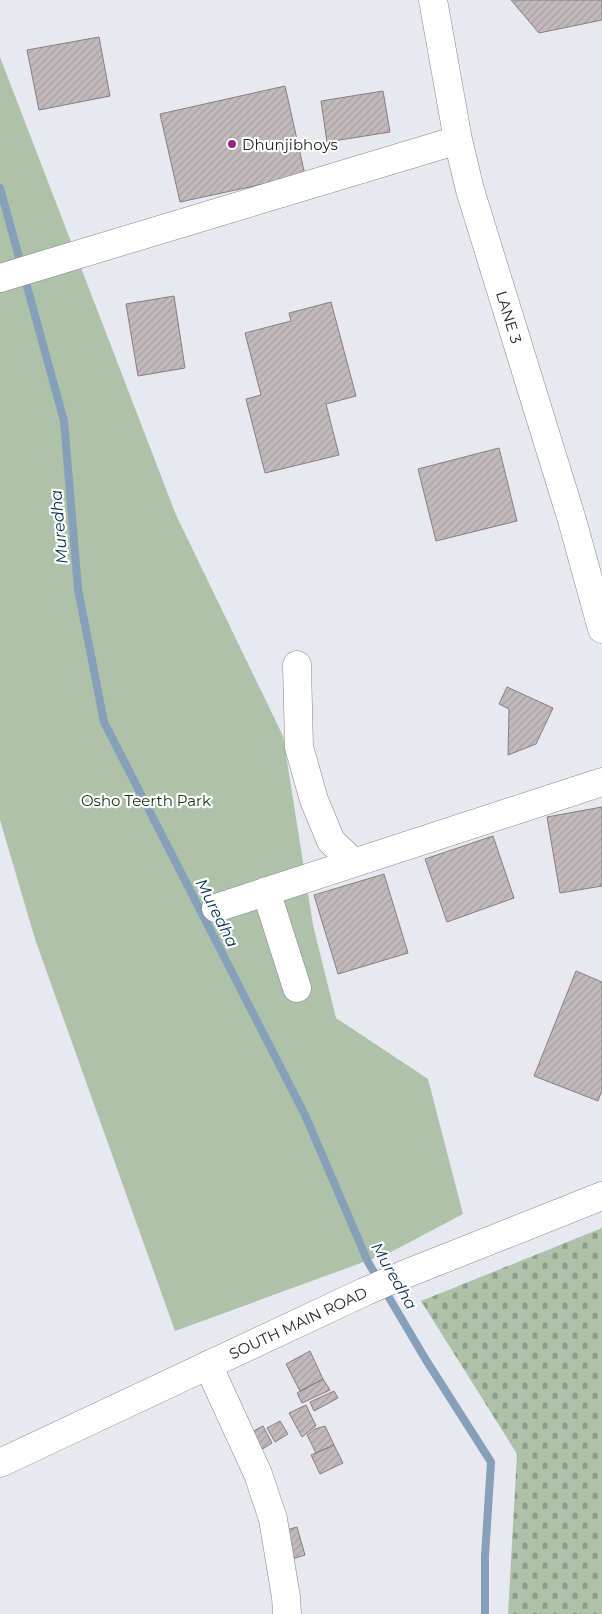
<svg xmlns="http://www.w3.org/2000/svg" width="602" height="1614" font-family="Montserrat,sans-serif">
<defs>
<pattern id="cemetery-stones" width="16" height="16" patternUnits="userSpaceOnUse" patternTransform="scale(1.25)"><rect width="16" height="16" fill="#aec2a9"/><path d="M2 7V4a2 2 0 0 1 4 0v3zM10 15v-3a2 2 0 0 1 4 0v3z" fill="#8d9d8a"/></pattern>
<pattern id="building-hatch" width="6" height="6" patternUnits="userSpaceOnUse" patternTransform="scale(1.25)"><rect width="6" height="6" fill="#c2b9bd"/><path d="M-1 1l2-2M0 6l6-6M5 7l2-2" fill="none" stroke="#a79fa2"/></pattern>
</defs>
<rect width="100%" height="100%" fill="#e8e8f0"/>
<path fill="#aec2a9" d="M0,57l176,458 107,221 30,189 23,93 92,61 35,135 -72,38 -216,79 -140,-392 -35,-119z"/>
<path fill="url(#cemetery-stones)" d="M602,1228v386h-94l9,-160 -96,-153z"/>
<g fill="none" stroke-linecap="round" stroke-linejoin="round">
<path stroke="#85a0b8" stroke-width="8" d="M0,188l64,233 14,168 26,133 201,393 63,147 58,98 65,102 -6,94v58"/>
</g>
<path fill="url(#building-hatch)" stroke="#867e82" d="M511,0h91v20l-63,13z
M99,37l11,59 -71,14 -12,-60z
M285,86l20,89 -125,27 -20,-88z
M383,91l7,41 -63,10 -6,-41z
M174,296l11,72 -47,8 -12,-72z
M331,302l25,94 -30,8 13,51 -74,18 -19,-74 15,-4 -16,-62 46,-12 -2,-8z
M499,448l18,73 -81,20 -18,-72z
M507,687l46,21 -17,36 -28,11 1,-46 -10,-5z
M602,807v79l-42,7 -13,-76z
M493,836l21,62 -67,24 -22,-63z
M384,874l24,79 -70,21 -24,-79z
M576,971l26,11v108l-4,11 -64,-25z
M310,1351l13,28 -23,12 -14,-27z
M323,1379l7,11 -28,13 -5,-10z
M334,1391l4,7 -24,13 -4,-9z
M306,1405l10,21 -14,11 -13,-24z
M280,1421l8,13 -13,8 -8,-14z
M263,1426l9,17 -16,10 -10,-18z
M325,1426l9,19 -18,8 -9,-18 8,-6z
M334,1445l9,18 -23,11 -9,-19z
M297,1527l8,28 -13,4 -9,-28z"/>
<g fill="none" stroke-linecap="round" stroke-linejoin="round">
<defs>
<path id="minor" d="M433,0l25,140 12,50 102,330 30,109
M0,278l458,-138
M297,665l2,82 15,53 17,41 23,22
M266,891l31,97
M216,908l386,-126
M208,1365l50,109 15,45 13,78 1,17"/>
<path id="major" d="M0,1463l364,-171 39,-17 199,-79"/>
</defs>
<use href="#minor" stroke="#86858d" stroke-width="29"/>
<use href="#major" stroke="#86858d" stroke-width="29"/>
<use href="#minor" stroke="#fff" stroke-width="28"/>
<use href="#major" stroke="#fff" stroke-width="28"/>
</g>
<circle fill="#912486" stroke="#fff" stroke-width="2" cx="232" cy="144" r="5"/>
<g text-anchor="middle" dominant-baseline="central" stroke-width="4.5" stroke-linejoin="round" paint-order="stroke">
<g font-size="15" fill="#262629" stroke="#fff" text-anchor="start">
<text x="242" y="144">Dhunjibhoys</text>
</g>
<g font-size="15" fill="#262629" stroke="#fff">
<text transform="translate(509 317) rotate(73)">LANE 3</text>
<text transform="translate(298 1323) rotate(-25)">SOUTH MAIN ROAD</text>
</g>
<g font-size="15" fill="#15350c" stroke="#fff">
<text x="146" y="800">Osho Teerth Park</text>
</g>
<g font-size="16" font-style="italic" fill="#023254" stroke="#fff">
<text transform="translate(59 527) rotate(-95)">Muredha</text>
<text transform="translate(217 913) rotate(63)">Muredha</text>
<text transform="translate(394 1276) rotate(60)">Muredha</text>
</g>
</g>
</svg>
